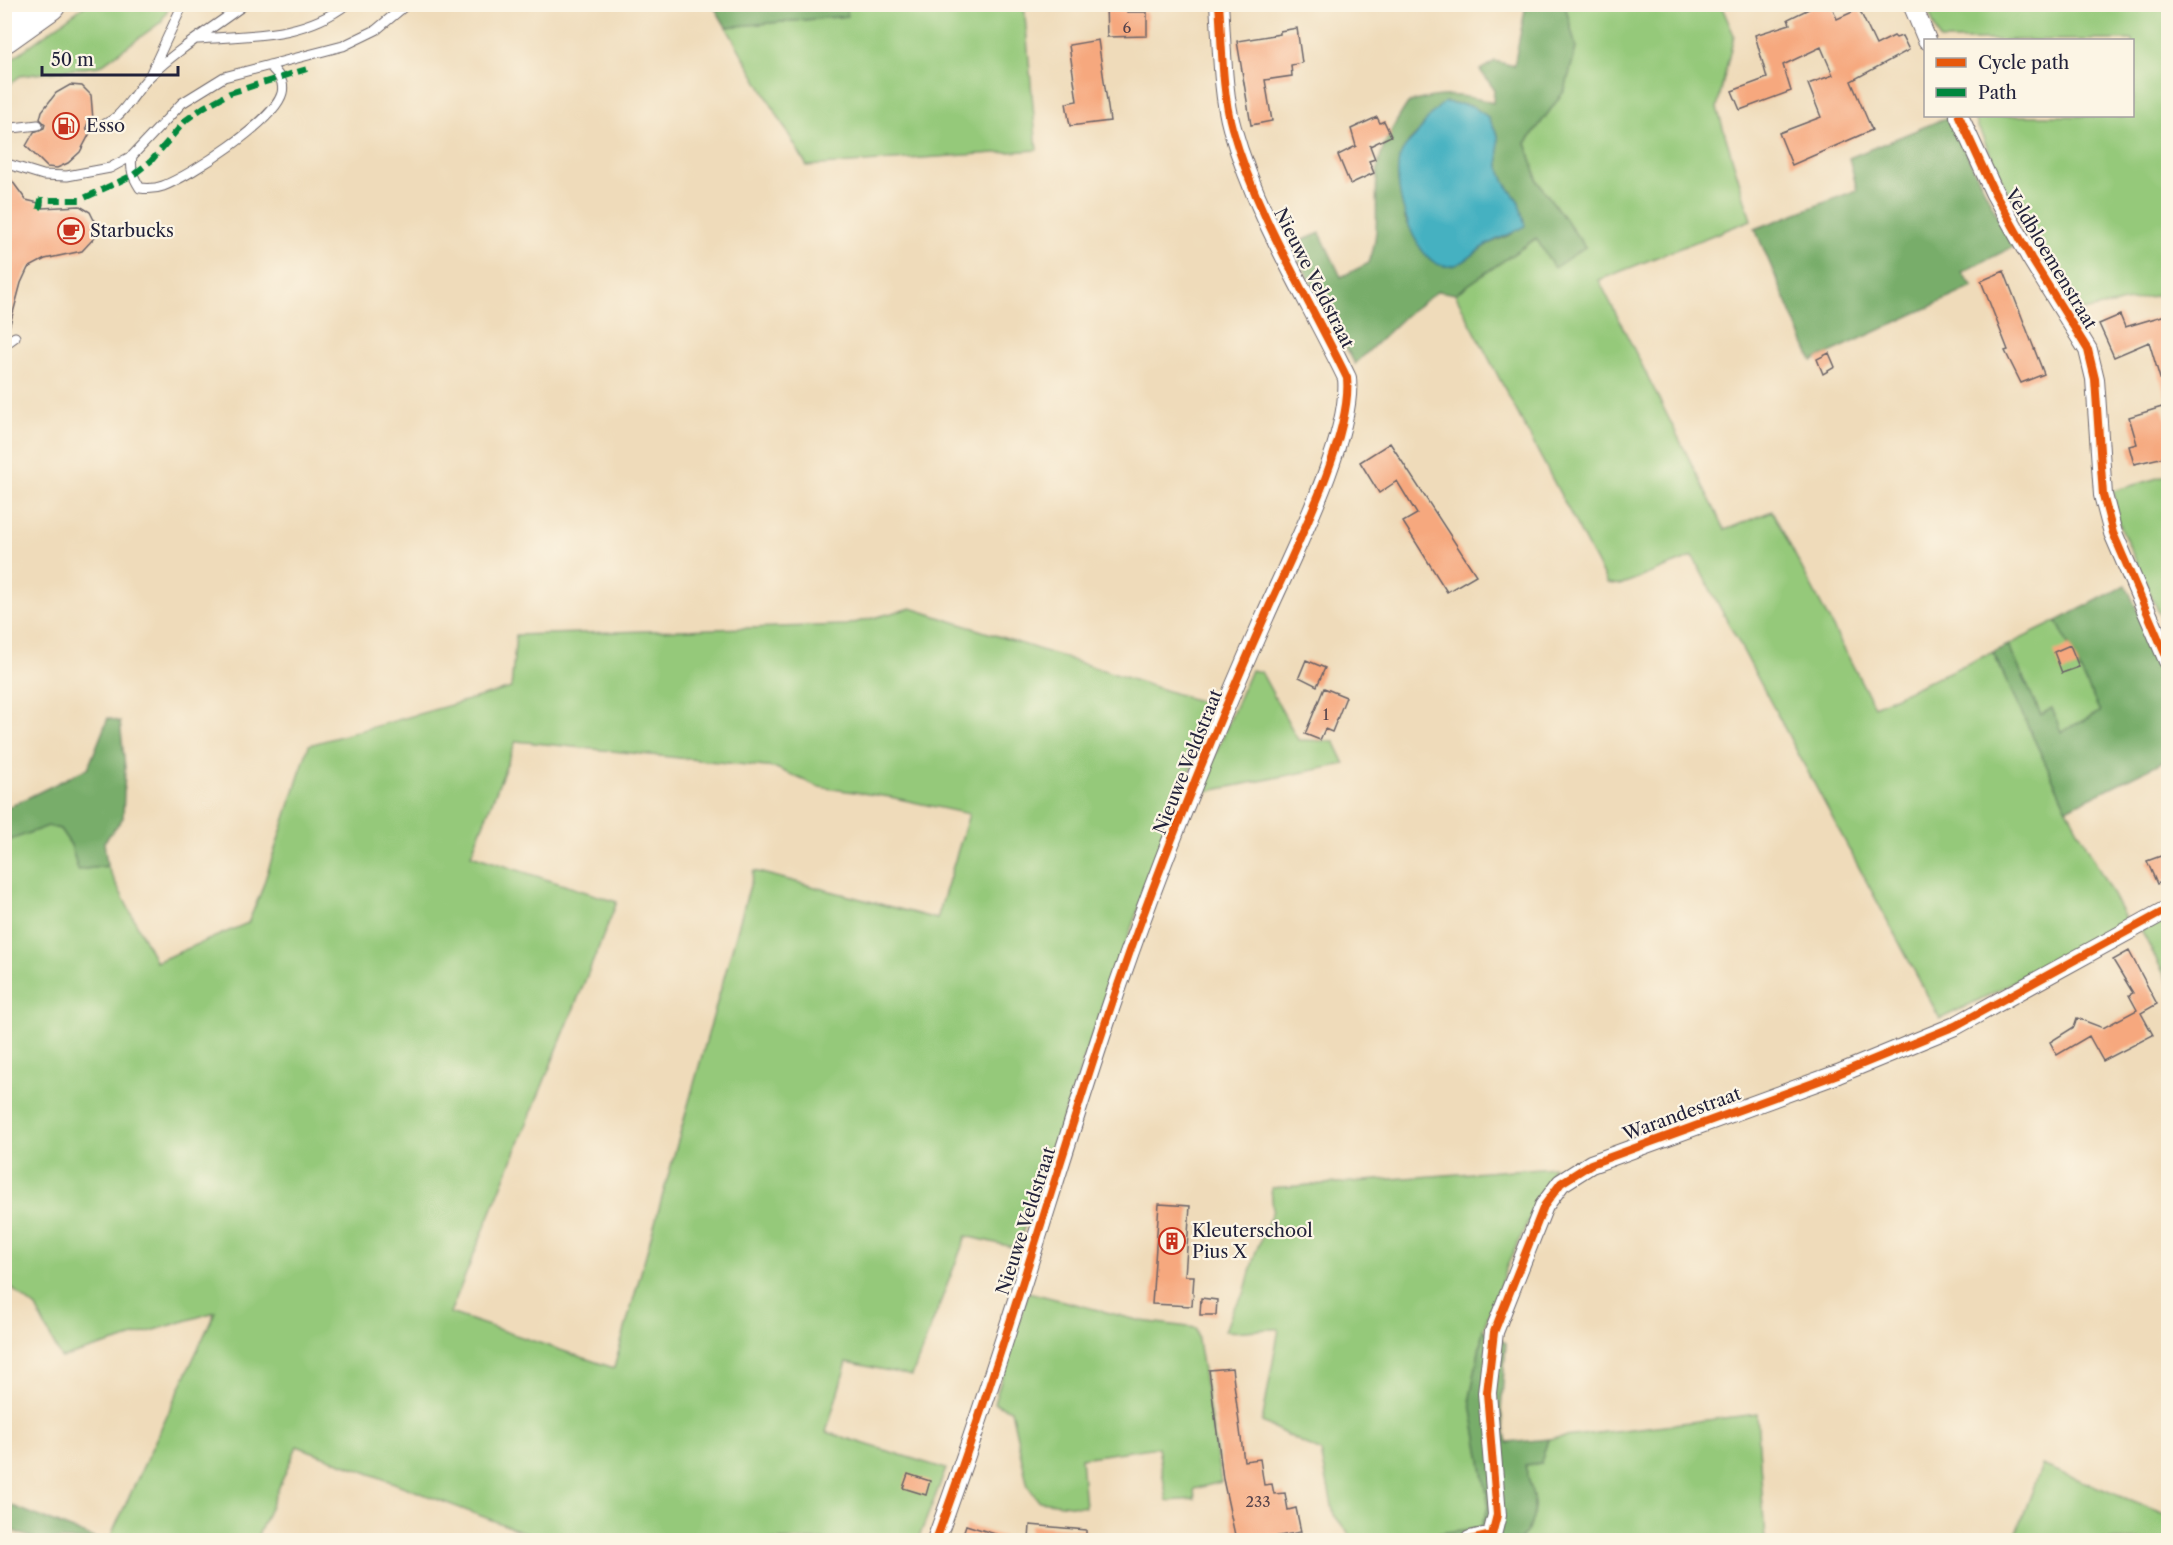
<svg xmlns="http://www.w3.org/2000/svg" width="2173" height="1545" font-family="'Libre Caslon Text',serif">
<rect width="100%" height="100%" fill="#fcf5e5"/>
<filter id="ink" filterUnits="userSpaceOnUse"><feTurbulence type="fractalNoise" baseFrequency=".0167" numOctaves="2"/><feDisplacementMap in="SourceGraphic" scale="12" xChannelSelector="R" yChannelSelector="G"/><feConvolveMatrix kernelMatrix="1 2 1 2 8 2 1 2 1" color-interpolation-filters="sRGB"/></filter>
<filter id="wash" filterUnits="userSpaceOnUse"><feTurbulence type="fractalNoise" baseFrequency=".008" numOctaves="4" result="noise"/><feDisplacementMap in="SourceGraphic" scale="24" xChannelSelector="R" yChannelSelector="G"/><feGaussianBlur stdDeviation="1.35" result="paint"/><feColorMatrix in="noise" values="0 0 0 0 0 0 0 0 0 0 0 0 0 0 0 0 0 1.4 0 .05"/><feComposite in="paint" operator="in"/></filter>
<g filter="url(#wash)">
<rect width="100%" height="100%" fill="#efdbba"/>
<path fill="#95c97a" stroke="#5c765a" stroke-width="1.5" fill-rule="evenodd" d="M87,4l83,1 -9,17 -61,44 -80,10 -15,12v-24z
M846,5h178l13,145 -230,16 -81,-139 121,-11z
M1565,5h156l13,30 -17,73 34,112 -152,60 126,250 47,-19 102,195 119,-54 74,157 59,111 -135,74 -51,25 -247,-462 -73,28 -13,-2 -152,-289 82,-56 48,9 -47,-65 -12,-39 39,-53 11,-42z
M1926,5h242v288l-85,18 -72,-112 -38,-83h159v-76h-192z
M2168,475v158l-50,-112 -5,-30z
M911,608l303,98 -101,271 -96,271 -51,-12 -54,140 -65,-14 -21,70 120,37 -28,71h-374l-247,-94 -41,94h-147l106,-228 -154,46 -25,-50 -31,-25 -1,-441 44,-16 12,3 11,16 7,25 29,-4 49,96 92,-39 13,-31 48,-147 202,-57 5,-53 330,-10zM516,741l260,27 43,19 71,10 79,17 -32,105 -183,-48 -140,497 -164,-55 167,-411 -146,-47z
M2057,621l43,91 -39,20 -10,-23 -10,6 -33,-70z
M1251,670l10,2 37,68 36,1 11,23 -146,29z
M2168,918v64l-27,-52z
M1554,1167l-47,99 -24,64 -13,68 19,108 -8,22 -88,12h-39l-20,-25 -13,-63 -59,-30 17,-93c-19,-1 -35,4 -54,2l8,-22 11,-15 11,-40 18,-44 -2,-22z
M1028,1292l113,29 55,7 25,154 -27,7 1,10 -28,2 -9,-54 -77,11 4,49 -46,-6 -11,-14 -17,-77 -17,-7z
M1757,1414l8,126h-245c24,-26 12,-44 5,-75l16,-2 7,-24z
M2042,1465l126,50v25h-154z"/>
<path fill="#78ad6a" stroke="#4d6852" stroke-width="1.5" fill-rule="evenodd" d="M713,5h133l2,11 -122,11z
M1526,5h39l11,43 -11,42 -39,53 12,39 47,65 -31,21 -18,-30 -81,56 -17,-3 -32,24 -51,49 -64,-119 29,-12 21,44 28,-14c13,-34 4,-62 9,-97 4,-22 18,-45 30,-63 32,-10 52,-10 85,0l1,-14 -14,-19 15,-9 19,5zM1488,117l10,18 1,32 6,16 14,19 -7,32 -24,10 -25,18 -41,-12 -17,-32 3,-75 9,-9z
M1948,117l65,130 -51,25 11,15 -161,74 -57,-132 102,-39 -8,-32z
M2126,585l42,95v79l-101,50 -74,-157 15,-7 33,70 11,-7 9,24 39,-20 -43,-91z
M108,718l12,4 5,45 -2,51 -19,24 3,24 -29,4 -7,-25 -11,-16 -12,-3 -43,16v-33l83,-41z
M1483,1330l23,13 -5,68 6,32 41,-4 -7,24 -16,2c7,31 19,49 -5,75h-127l88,-13 8,-21 -19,-108z
M4,1503h1l94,37h-61l-33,-12z"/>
<path fill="#44b1c1" stroke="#336a7e" stroke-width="1.5" d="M1445,102l27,4 16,11 10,18 1,32 6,16 14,19 6,24c-12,8 -25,11 -37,18 -13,7 -27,25 -44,22 -32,-4 -55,-88 -43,-112 4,-9 12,-14 17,-21 9,-13 14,-22 27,-31z"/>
<g id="blocks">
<path fill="#f6a87e" d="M1106,4h21v8h20v24l-40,1z
M1819,4h12l6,15 22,-10 17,36 18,-9 2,2 6,-2 7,14 -58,31 21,49 -80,35 -13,-32 42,-16 -13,-33 25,-9 -12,-28 -38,18 8,26 -51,19 -8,-19 35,-13 -12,-43 35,-11 -2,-5z
M1297,28l5,35 -11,2 1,11 -27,4 7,41 -21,4 -14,-84 43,-7v-3z
M1098,40l12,81 -40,5 -4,-23 11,-2 -8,-56z
M70,85l12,1 9,9 2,25 -5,3 -2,5 4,5 -10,19 -12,11 -11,5 -10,-1 -21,-21 8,-14 10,-4 1,-4 -5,-5 2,-8 14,-18z
M1377,117l3,6 4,-2 7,15 -21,10 5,13 -6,2 5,12 -24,11 -12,-29 18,-9 -5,-17z
M4,170l22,30 17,4 -1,4 38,-2 10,6 7,14 -2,11 -13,14 -37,8 -17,9 -7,15 -12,45h-5z
M2004,271l40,103 -23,9 -16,-32 3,-1 -27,-69z
M2169,314v81h-4l-16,-53 -35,15 -15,-33 21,-9 5,12z
M1829,353l6,14 -12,7 -6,-15z
M2162,407l7,21v28l-35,8 -5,-18 8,-2 -8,-27z
M1390,443l86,132 -29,17 -44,-70 14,-8 -20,-33 -18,12 -19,-31z
M2070,645l9,22 -17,6 -8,-21z
M1306,660l19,8 -8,18 -18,-9z
M1324,688l22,9 -14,35 -7,-3 -5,11 -15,-6z
M2169,853v26l-12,5 -10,-23z
M2129,951l28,53 -16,9 12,22 -50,26 -14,-25 -32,19 -7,-13 24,-15 3,-9 26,10 34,-18 -8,-15 4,-2 -20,-33z
M1159,1204l31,2 -5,70h9l-2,30 -40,-2z
M1201,1298l16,2 -1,15h-16z
M1232,1368l12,93 16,-2 4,26 8,-1 2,10 11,-1 3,17 8,-2 5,24 -44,8h-21l-13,-61 -14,-109z
M908,1474l22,7 -4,14 -23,-7z
M966,1525l39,12v3h-44z
M1030,1525l56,5v10h-57z"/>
</g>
</g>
<g filter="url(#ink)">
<use href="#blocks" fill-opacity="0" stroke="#6a6367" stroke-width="1.5"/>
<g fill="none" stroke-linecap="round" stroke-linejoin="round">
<defs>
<path id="service" d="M198,39c52,-4 105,-1 149,-35
M150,75l33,-71
M93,127c29,-3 38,-32 56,-50 28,-28 64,-49 96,-73
M4,129l34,-4
M132,156c-2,13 1,21 8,32 8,1 15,1 23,-2 27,-10 112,-65 119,-93 3,-12 -5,-20 -13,-28
M4,163l39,12 24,1 43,-8 22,-12 50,-53 42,-26 119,-31 33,-16 31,-26
M4,345l11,-8"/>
<path id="minor" d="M1912,4l15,36
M1959,116l35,76 37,66 57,92 7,29 8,116 10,38 55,128
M936,1540c63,-172 114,-350 172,-525 45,-135 99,-268 157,-399 25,-57 88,-179 82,-238 -40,-83 -90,-161 -115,-250 -10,-35 -10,-86 -13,-124
M1470,1540l22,-5 5,-20 -10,-122 7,-61 50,-126 17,-23 30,-19 247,-90 117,-48 213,-117"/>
<path id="motorway" d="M4,36l45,-32"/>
</defs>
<use href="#service" stroke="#6a6367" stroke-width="11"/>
<use href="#minor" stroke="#6a6367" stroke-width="20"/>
<use href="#motorway" stroke="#6a6367" stroke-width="35"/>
<use href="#service" stroke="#fff" stroke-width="9"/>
<use href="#minor" stroke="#fff" stroke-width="18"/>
<use href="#motorway" stroke="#fff" stroke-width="33"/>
<path stroke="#00873e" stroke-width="6" stroke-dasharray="12 6" stroke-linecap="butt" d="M39,209l2,-9h39l53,-25 18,-14 35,-41 18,-13 26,-14 77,-24"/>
<defs>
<path id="cycleway" d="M1959,116l35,76 37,66 57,92 7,29 8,116 10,38 55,128
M936,1540c63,-172 114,-350 172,-525 45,-135 99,-268 157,-399 25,-57 88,-179 82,-238 -40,-83 -90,-161 -115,-250 -10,-35 -10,-86 -13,-124
M1470,1540l22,-5 5,-20 -10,-122 7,-61 50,-126 17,-23 30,-19 247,-90 117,-48 213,-117"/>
</defs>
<use href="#cycleway" stroke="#fcf5e5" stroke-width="11"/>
<use href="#cycleway" stroke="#e8590c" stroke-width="8"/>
</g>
</g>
<defs>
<symbol id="fuel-ring" viewBox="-11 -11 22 22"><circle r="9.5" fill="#fcf5e5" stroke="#c8321e" stroke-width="1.5"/><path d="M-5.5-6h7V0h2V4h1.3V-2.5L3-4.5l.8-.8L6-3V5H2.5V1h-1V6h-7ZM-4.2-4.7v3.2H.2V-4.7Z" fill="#c8321e"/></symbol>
<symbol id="cafe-ring" viewBox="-11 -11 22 22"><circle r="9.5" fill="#fcf5e5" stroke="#c8321e" stroke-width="1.5"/><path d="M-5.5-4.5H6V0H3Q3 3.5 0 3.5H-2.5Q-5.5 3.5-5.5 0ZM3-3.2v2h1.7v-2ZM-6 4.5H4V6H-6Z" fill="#c8321e"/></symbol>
<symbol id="building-ring" viewBox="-11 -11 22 22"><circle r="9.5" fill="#fcf5e5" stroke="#c8321e" stroke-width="1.5"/><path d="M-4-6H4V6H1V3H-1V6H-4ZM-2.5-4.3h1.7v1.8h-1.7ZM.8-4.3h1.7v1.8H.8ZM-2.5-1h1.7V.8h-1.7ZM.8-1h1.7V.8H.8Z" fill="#c8321e"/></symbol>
</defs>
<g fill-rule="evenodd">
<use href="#fuel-ring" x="51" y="111" width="30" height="30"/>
<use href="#cafe-ring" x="56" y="216" width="30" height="30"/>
<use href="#building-ring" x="1157" y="1226" width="30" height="30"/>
</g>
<g text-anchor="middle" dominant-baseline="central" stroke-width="4.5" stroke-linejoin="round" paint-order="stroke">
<g font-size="15" fill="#57444c">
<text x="1127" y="27">6</text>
<text x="1326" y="714">1</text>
<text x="1258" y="1501">233</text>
</g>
<g font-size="18" fill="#22223b" stroke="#fcf5e5" text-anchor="start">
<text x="86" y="126">Esso</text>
<text x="90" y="231">Starbucks</text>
<text x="1192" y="1231">Kleuterschool<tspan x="1192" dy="21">Pius X</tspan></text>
</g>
<g font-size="18" fill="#22223b" stroke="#fcf5e5">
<text transform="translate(2051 259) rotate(59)">Veldbloemenstraat</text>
<text transform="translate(1314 278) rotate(63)">Nieuwe Veldstraat</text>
<text transform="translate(1188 762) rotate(-68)">Nieuwe Veldstraat</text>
<text transform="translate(1682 1114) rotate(-20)">Warandestraat</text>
<text transform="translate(1026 1221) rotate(-72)">Nieuwe Veldstraat</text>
</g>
</g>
<rect width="2173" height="1545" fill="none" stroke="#fcf5e5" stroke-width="24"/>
<rect x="1924" y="39" width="210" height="78" fill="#fcf5e5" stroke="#a5a1a1" stroke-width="1.5"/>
<rect x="1936" y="58" width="30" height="9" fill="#e8590c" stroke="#a5a1a1" stroke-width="1.5"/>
<text x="1978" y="69" font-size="18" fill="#22223b">Cycle path</text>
<rect x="1936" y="88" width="30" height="9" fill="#00873e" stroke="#a5a1a1" stroke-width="1.5"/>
<text x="1978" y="99" font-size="18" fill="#22223b">Path</text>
<path d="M42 66v9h136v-9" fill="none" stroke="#22223b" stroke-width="3"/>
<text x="51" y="66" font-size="18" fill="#22223b" stroke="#fcf5e5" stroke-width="4.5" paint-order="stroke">50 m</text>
</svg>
